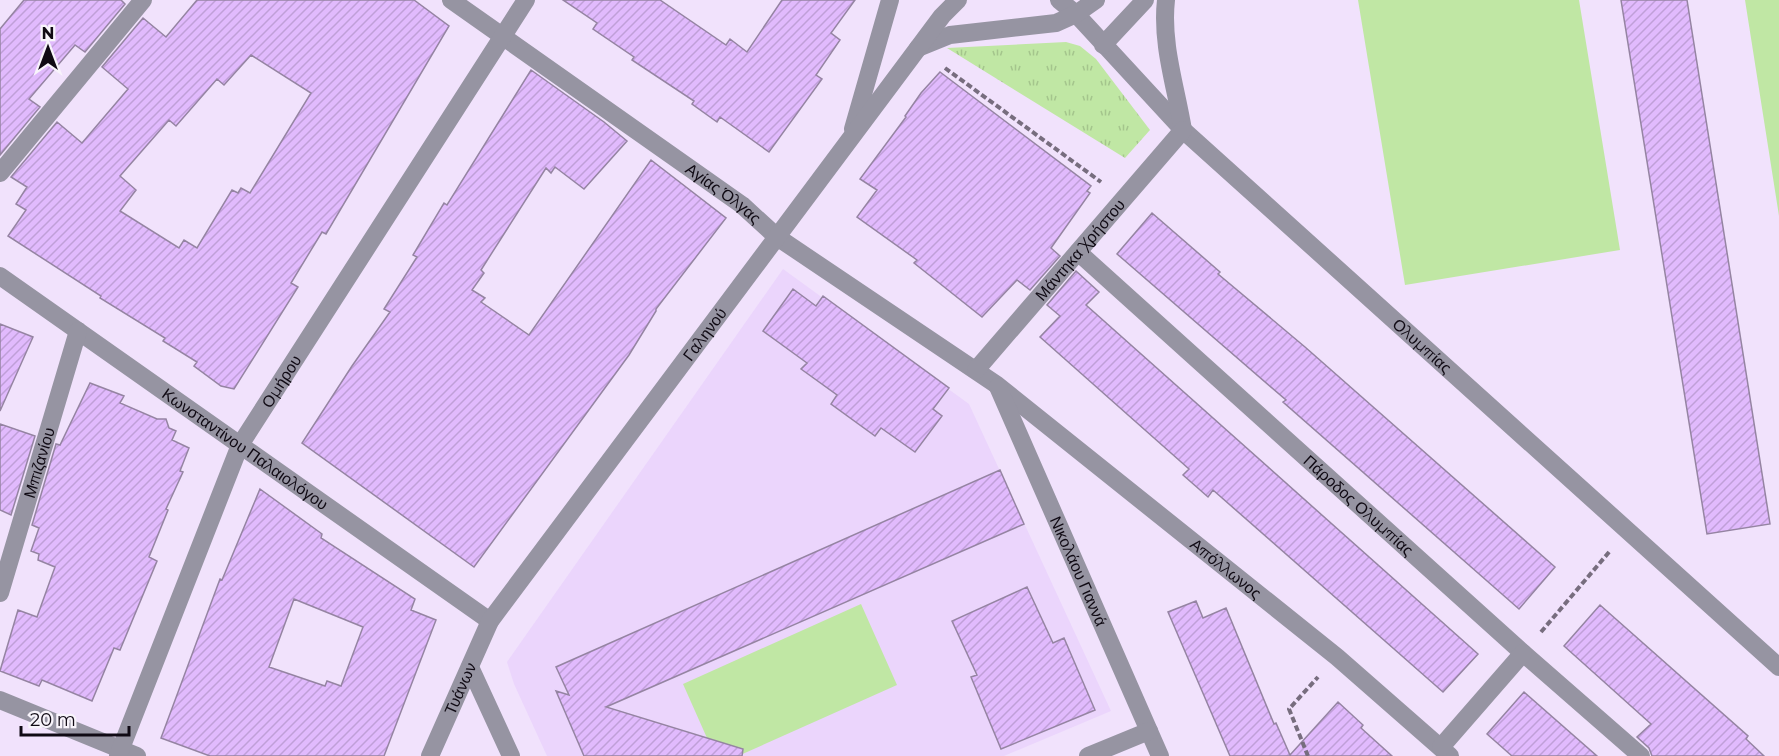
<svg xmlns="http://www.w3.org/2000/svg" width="1779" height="756" font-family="Montserrat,sans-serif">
<defs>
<pattern id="grass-tufts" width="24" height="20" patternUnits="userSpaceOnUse" patternTransform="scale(1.5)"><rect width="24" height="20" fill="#c0e7a4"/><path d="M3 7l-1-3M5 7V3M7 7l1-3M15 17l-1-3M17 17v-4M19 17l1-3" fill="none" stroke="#a4c58c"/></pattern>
<pattern id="building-hatch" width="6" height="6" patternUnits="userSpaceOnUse" patternTransform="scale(1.5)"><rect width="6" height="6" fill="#e1bafd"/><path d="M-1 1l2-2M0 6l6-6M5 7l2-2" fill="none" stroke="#c09fd8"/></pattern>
</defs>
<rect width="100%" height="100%" fill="#f1e2fc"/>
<path fill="#ebd5fc" d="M783,269l186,135 142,307 -107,45h-457l-33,-72 -7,-22z"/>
<path fill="url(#grass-tufts)" d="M1066,42l14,4 16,13 54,71 -25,28 -178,-110z"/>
<path fill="#c0e7a4" d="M1358,0h221l41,250 -215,35z
M1745,0h34v216z
M861,604l36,81 -159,71h-23l-32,-72z"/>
<path fill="url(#building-hatch)" stroke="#9584a2" stroke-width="1.5" fill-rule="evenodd" d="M24,0h97l4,4 -40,48 -10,-7 -46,54 11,8 -40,48v-126z
M197,0h217l35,26 -123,208 -4,-2 -31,51 7,4 -64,102 -13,-3 -27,-20 3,-4 -34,-21 2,-3 -65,-40 1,-2 -93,-60 18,-26 -10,-6 11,-17 -16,-10 46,-55 25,21 46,-54 -26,-22 41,-49 23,19zM251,55l60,38 -61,100 -9,-5 -3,5 -6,-3 -35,58 -13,-8 -5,8 -59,-37 16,-21 -16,-14 49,-56 7,6 41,-47 7,6z
M563,0h97l66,45 4,-6 17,13 35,-52h73l-24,33 9,7 -24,35 6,4 -53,73 -49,-35 -3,5 -25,-18 2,-3 -62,-41 2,-3 -41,-28 4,-6z
M1621,0h66l83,524 -63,10z
M531,70l73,52 23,19 -43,48 -29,-22 -4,6 -5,-5 -65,102 3,3 -12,17 13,8 -4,4 48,33 122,-175 75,58 -70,91v2l-27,44 -155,212 -172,-124 50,-77 38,-54 -6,-3 33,-52 -4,-2 31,-52 3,2z
M940,72l151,114 -4,5 3,2 -39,55 9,8 -30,34 -13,-10 -35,37 -68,-54 3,-3 -60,-43 20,-27 -17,-11 46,-62 -1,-1 16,-23z
M1152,213l68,59 -2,2 87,73 250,220 -36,42 -236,-207 3,-2 -169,-146z
M1076,271l23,21 -13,13 392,349 -35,38 -230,-202 -5,7 -25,-22 6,-6 -149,-132 20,-21 -13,-11z
M793,289l23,17 7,-10 126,92 -16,21 9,7 -27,36 -34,-24 -6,8 -44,-32 6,-9 -36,-26 6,-6 -44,-32z
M0,324l33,13 -33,74z
M90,383l34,13 -4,7 37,16h9l3,9 7,3 -4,9 17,8 -9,23 3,1 -17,37 2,1 -19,47 8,4 -37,89 -6,-2 -22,53 -50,-21 -3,6 -39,-15 18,-61 19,7 18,-50 -17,-7 1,-6 -8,-3 8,-23 -7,-3 24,-81 4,1z
M0,424l35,12 -24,79 -11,-5z
M1000,470l24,54 -418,183 137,42 -1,7h-158l-28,-65 13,4 -13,-28z
M260,489l62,45 -1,4 94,61 -4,11 25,10 -52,136h-174l-49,-18 59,-159 2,1zM294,599l69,28 -22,59 -14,-5 -2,5 -56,-19z
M1027,587l26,56 11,-5 31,72 -94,39 -30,-72 6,-2 -25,-54z
M1196,601l7,17 23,-10 48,116 2,-1 14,32 48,-53 25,23 -2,3 31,28h-162l-62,-144z
M1600,605l148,131 -2,3 18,17h-112l-3,-8 -12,-11 14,-13 -87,-78z
M1524,692l73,64h-85l-25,-22z"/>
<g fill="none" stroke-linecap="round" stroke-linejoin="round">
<path stroke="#776d7e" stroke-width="4" stroke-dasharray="6 3" stroke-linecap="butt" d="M945,68l156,114
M1541,632l69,-81
M1308,756l-19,-47 29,-32"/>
<g stroke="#9694a2" stroke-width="18">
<path id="s1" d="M451,0l291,205 35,32 220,148 340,272 113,99"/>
<path id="s2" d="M1059,0l17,14 107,116 596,537"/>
<path d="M1166,0c-5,44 10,87 17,130"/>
<path d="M1103,45l42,-45"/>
<path d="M918,48l32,-13 106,-12 20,-9 20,-14"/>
<path d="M853,129l37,-129"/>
<path d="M0,173l143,-173"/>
<path id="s3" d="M1078,252l445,401 118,103"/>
<path id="s4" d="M0,276l490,345"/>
<path id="s5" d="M976,370l207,-240"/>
<path id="s6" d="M998,387l162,369"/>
<path id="s7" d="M0,593l78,-262"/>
<path d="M470,667l41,89"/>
<path d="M0,700l137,56"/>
<path d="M1441,747l82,-94"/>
<path id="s8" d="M118,756l122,-311 286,-445"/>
<path id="s9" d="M430,756l60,-135 452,-605 16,-16"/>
<path d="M1088,756l61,-25"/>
</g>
</g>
<g text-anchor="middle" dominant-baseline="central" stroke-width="4.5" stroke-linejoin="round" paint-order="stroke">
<g font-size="16" fill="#100a14" stroke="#f8f4fb">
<text stroke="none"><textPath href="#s1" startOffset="334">Αγίας Όλγας</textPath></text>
<text stroke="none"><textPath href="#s5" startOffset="159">Μάντηκα Χρήστου</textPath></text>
<text stroke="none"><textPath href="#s9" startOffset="506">Γαληνού</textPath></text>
<text stroke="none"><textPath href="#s2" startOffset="502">Ολυμπίας</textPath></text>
<text stroke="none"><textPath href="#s8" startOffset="410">Ομήρου</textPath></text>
<text stroke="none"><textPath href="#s4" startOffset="300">Κωνσταντίνου Παλαιολόγου</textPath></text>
<text stroke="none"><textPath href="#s7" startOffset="136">Μπιζανίου</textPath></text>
<text stroke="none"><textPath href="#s3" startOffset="378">Πάροδος Ολυμπίας</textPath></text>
<text stroke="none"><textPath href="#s1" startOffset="962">Απόλλωνος</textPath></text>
<text stroke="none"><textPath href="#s6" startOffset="201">Νικολάου Γιαννά</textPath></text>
<text stroke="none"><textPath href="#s9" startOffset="74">Τυάνων</textPath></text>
</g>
</g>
<g transform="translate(48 48)" stroke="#f8f4fb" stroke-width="4.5" paint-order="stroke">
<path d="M0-4.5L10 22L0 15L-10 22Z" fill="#100a14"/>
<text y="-9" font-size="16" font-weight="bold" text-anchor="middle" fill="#100a14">N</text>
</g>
<path d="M21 726v9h108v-9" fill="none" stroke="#100a14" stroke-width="3"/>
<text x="30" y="726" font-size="18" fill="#100a14" stroke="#f8f4fb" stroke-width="4.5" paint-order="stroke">20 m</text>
</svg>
